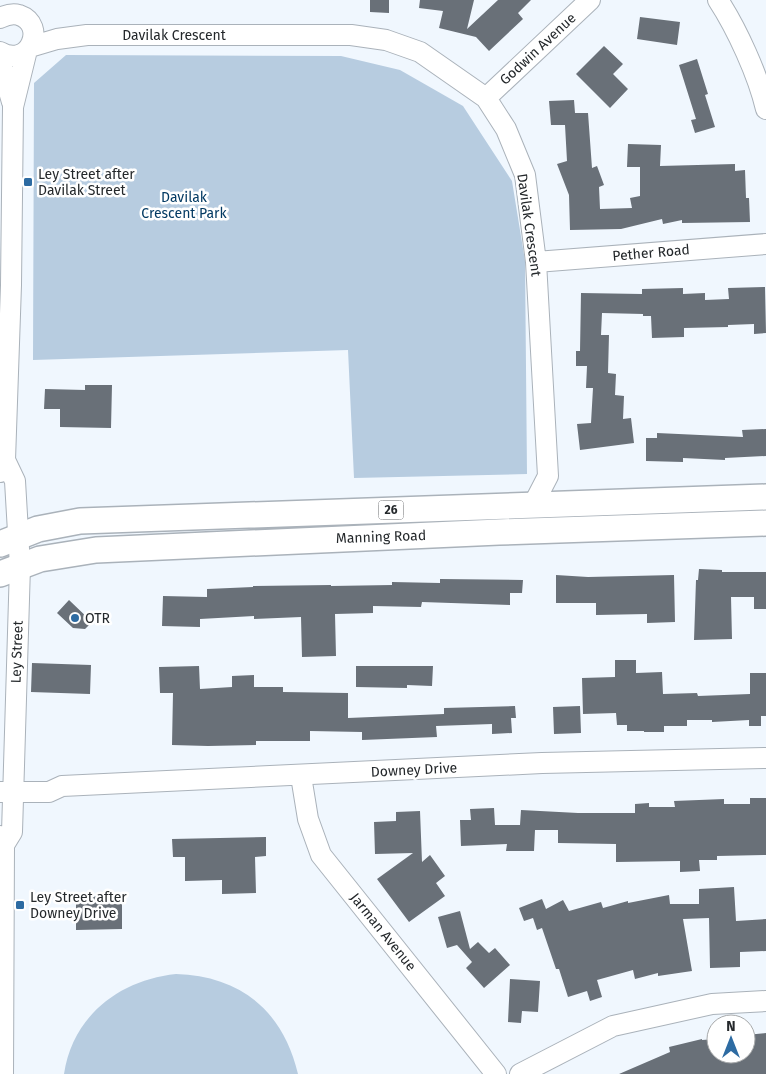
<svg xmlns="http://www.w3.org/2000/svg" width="766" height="1074" font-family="'Fira Sans',sans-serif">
<rect width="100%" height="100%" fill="#f0f7fe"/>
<path fill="#b7cce0" d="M66,55l275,1 59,14 63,36 49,75 13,80 2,213 -173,4 -6,-128 -315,10 1,-277z
M176,974c65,2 107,37 122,100h-234c9,-59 56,-94 112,-100z"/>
<path fill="#697078" d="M370,0h19v13l-19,-1z
M420,0h54l-7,29 31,-29h33l-13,13 5,6 -34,32 -13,-14 -37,-9 4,-17 -24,-3z
M640,17l40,5 -3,23 -40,-6z
M604,46l19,18 -10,10 15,15 -18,19 -34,-34z
M697,59l11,35 -3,1 10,32 -20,6 -4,-13 5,-1 -17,-54z
M574,100l1,13h13l4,55 5,-2 7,19 -5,2 1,22 32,-1 -2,-10 10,-2v-29h-13l1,-23 33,1 -1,21 75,-2v7l10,-1 1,28h3l1,24 -68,1v-3l-19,4 -1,-5 -41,10 -51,1 -1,-35 -12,-31 10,-3 -2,-36h-14l-2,-24z
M765,287l1,46 -12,1v-10l-26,1v2l-44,1v9l-32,1 -1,-22h-8v-2l-41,-1 -1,22h8l-1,38 8,1 -1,21 9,1 -1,23 8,-1 3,25 -54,7 -3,-26 14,-1 2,-35h-7l1,-22h-11v-15h4l1,-58 61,1v-5l41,-1v6l22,-1v7l24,-1 -1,-11z
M85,385h27l-1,43 -51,-1v-18h-16l1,-20 40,1z
M766,429v27l-41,2v2l-42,-2v4l-37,-1v-23h11v-5l86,4 -1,-7z
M699,569l23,1v2h44v37h-12v-12h-23l1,42 -38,1 2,-60h2z
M556,575l32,2 86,-2 1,47 -28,1v-9l-51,1v-12h-40z
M440,579l83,1 -1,13h-12v12l-88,-3 -1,5 -48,-1v7l-38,1 1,42 -34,1 -1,-40 -47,2v-3l-54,3v8l-38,-1 1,-30 44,1v-8l46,-2v-1l78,-1v1l61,-1v-3l48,1z
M69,600l23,22 -7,7 -12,-1 -16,-15z
M615,660h21v13l26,-1 1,22 34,-1 1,3 52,-2v-21h16v43h-5v10h-12v-6l-37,2v-2h-25v6h-23v6h-20v-1h-17v-6h-10l-1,-12 -33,1 -1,-36 33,-1z
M32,663l59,2 -1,29 -59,-2z
M199,666l1,23 32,-2v-11l22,-1v12h29v5l65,1v25l96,-4v-6l71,-2 1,12h-5l1,15 -20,1v-10l-56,2 1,11 -75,3v-8l-52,-1v10h-54v4l-48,1 -36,-1 1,-52h-13l-1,-26z
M356,666h77l-1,20 -25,-1v3l-51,-1z
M580,706l1,27 -27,1 -1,-27z
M750,798h16v57l-49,1v4h-18l1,11 -20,1v-11l-64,1v-18l-58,-1v-13h-23l-1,21h-28l1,-7 -46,2 -1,-26h11l-1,-11 24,-1 1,17h25l1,-15 57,3h57v-9l14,-1v4h26l-1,-6 50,-2v5h26z
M420,811l2,51 8,-7 15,21 -9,7 9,13 -36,26 -32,-43 36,-26 -38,1 -1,-32 22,-1v-9z
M266,837v19l-11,1 1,36 -34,1v-14l-37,1v-24h-12l-1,-18z
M734,887l2,34 30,-2v32l-26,1v15l-30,1 -1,-50 -26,1 9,52 -34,5v-3l-23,6 -2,-9 -36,10 5,17 -12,4 -3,-10 -19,6 -9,-28h-3l-14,-41 -5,2 -4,-12 -9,3 -5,-13 23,-9 4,10 17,-9 6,11 32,-9 2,6 25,-7v2l41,-8 1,9h29v-15z
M122,896v33l-46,1v-33z
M460,911l10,38 8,-7 11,11 6,-5 15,17 -26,23 -18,-20 6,-6 -15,-17 -10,3 -9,-31z
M510,979l30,2 -2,31 -16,-1 -1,12 -13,-1z
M766,1033v41h-147l51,-22 -1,-5 33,-8v1l14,-1v15h30v-19z"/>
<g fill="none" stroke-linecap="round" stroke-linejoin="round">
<defs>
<path id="minor" d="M718,0c19,29 40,75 48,109
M0,18c6,-3 12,-5 19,-3 29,10 10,54 -19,37
M30,47l27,-8 30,-4h264l35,5 34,12 66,46 20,31 19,46 11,87 12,214 -15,29
M0,60l12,42
M486,98l104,-98
M536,262l230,-18
M0,472l5,-12 6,-175 2,-178 14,-57
M301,776l7,43 13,36 175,219
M0,792h49l13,-6 480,-23 224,-5
M0,836l4,9 -1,229
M4,845l8,-13 8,-266 -5,-85 -10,-21
M520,1074l93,-48 99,-22 54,-3"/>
<path id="major" d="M0,544l38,-15 42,-8 686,-24
M0,574l40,-15 56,-9 403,-18 267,-9"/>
</defs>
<use href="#minor" stroke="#aab2ba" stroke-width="22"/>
<use href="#major" stroke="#aab2ba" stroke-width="28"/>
<use href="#minor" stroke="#fff" stroke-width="20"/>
<use href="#major" stroke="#fff" stroke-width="25"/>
</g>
<g fill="#2d6ba2" stroke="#fff" stroke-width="2">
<rect x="23" y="177" width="10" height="10" rx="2.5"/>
<circle cx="75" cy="618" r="5"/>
<rect x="15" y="900" width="10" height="10" rx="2.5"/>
</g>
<g text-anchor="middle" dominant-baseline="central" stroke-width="5" stroke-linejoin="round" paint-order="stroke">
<rect fill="#fff" stroke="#66686b" stroke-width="1" x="378.5" y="500.5" width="25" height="19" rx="4"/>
<g font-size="12" font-weight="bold" fill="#24282b">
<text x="391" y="510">26</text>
</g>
<g font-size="14" fill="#24282b" stroke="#fff">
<text x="174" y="35">Davilak Crescent</text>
<text transform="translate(538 49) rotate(-43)">Godwin Avenue</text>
<text transform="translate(529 225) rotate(82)">Davilak Crescent</text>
<text transform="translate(651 253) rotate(-5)">Pether Road</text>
<text transform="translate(381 537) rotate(-2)">Manning Road</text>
<text transform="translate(17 652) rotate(-88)">Ley Street</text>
<text transform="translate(414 770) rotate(-3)">Downey Drive</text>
<text transform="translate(383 932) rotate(51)">Jarman Avenue</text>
</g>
<g font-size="14" fill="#24282b" stroke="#fff" text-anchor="start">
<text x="38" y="174">Ley Street after<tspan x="38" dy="16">Davilak Street</tspan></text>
<text x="85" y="618">OTR</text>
<text x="30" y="897">Ley Street after<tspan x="30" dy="16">Downey Drive</tspan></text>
</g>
<g font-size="14" fill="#033a63" stroke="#fff">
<text x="184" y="197">Davilak<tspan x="184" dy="16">Crescent Park</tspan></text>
</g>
</g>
<g transform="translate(731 1039)"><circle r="24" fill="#ffffff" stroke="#a7a9aa"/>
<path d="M0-4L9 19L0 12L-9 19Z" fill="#2d6ba2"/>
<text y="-8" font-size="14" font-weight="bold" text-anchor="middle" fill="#24282b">N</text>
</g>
</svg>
